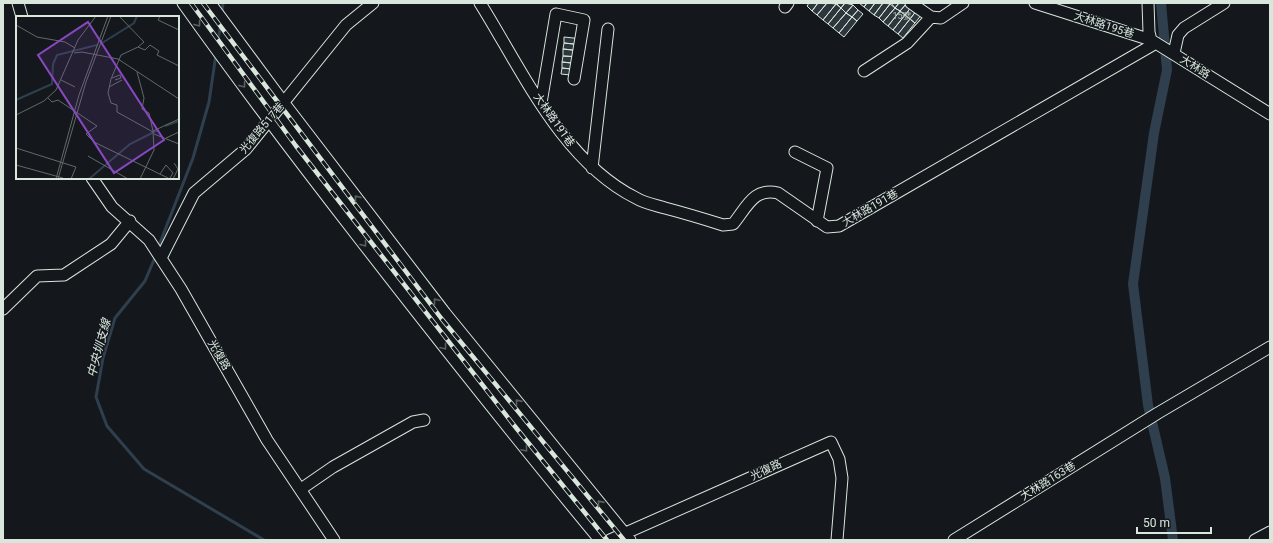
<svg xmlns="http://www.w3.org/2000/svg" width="1273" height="543" font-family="Roboto,'Noto Sans TC',sans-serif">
<rect width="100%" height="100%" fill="#14181c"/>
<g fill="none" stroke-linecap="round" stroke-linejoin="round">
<path stroke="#2f3f4d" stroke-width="3" d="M222,13l1,-10
M217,45l4,-22
M158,248l35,-90 16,-56 7,-48
M156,255l-11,26 -30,37 -12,40 -7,39 11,29 37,43 120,71"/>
<path stroke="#2f3f4d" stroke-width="10" d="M1161,3l6,67 -13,63 -21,151 15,121 17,73 8,62"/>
</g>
<path fill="#2c363c" stroke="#d8e6dc" d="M809,3h9l-6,8 -5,-5z
M818,3h9l-10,12 -5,-4z
M827,3l9,1 -13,16 -6,-5z
M836,3h9l-4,5z
M845,3l8,2 -7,8 -5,-5z
M859,3h8l-3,4z
M867,3h8l-6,8 -5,-4z
M875,3h8l-9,12 -5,-4z
M883,3l7,1 -11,14 -5,-3z
M891,3h8l-4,5z
M899,3h8l-7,8 -5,-3z
M907,3l5,3 -7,9 -5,-4z
M836,4l5,4 -13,16 -5,-4z
M890,4l5,4 -12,14 -4,-4z
M853,5l5,5 -6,7 -6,-4z
M912,6l5,4 -7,9 -5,-4z
M841,8l5,5 -13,15 -5,-4z
M895,8l5,3 -12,15 -5,-4z
M858,10l5,4 -6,7 -5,-4z
M917,10l5,4 -7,9 -5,-4z
M900,11l5,4 -12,15 -5,-4z
M846,13l6,4 -13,16 -6,-5z
M905,15l5,4 -12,15 -5,-4z
M852,17l5,4 -13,16 -5,-4z
M910,19l5,4 -12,15 -5,-4z
M564,37l19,2v6l-19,-2z
M564,43l19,2 -1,6 -19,-2z
M563,49l19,2v6l-19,-1z
M563,56l19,1 -1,7 -19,-2z
M562,62l19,2v6l-19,-2z
M562,68l19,2 -1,6 -19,-2z"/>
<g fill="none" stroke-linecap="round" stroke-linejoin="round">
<defs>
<path id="minor" d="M18,3l4,14
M183,3c57,80 116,158 176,235 79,102 159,203 241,302
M210,3l74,100 161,210 185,227
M480,3c42,67 82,158 156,195 8,5 19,7 29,10 19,5 39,11 58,17l10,-1c14,-17 21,-37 45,-31l49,34 12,-1 317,-183
M911,3l20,14 10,1 22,-15
M1035,3l116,37
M1148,3l1,29 2,8 119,74
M785,7l3,-4
M1174,53l4,-18 6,-7 40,-25
M864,71l43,-28 24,-26
M541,103l15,-89 28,6 -10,59
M795,152l32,16 -10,53
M592,168l16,-139
M92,178l20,29 37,33 32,49 86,151 67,100
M161,258l33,-65 52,-44 100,-124 27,-22
M3,309l34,-33 27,-1 47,-31 19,-23
M301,489l32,-22 80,-45 11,-2
M610,540l221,-98 8,17 3,19 -5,62
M954,540l204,-127 112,-66
M1255,540l15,-8"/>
</defs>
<use href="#minor" stroke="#d8e6dc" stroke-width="13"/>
<use href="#minor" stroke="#14181c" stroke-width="11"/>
<defs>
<path id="rail" d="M191,3l105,143 217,278 94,116
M203,3l238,315 183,222"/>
</defs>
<use href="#rail" stroke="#d8e6dc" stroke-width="4.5"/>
<use href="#rail" stroke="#14181c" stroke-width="3" stroke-dasharray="9" stroke-linecap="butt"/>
</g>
<defs><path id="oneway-chevron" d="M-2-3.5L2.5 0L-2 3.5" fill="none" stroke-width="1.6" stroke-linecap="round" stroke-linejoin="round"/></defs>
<g stroke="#59605f">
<use href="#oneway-chevron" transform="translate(198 24) rotate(54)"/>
<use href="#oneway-chevron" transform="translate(243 85) rotate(54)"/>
<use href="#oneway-chevron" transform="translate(357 198) rotate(-128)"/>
<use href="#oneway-chevron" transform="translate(364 244) rotate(52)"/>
<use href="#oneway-chevron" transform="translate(436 301) rotate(-128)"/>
<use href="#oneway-chevron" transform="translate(444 347) rotate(52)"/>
<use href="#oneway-chevron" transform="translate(518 402) rotate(-129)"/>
<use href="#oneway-chevron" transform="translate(525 449) rotate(50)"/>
<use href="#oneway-chevron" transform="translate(600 503) rotate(-129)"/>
</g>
<g text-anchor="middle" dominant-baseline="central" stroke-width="3" stroke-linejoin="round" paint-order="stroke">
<g font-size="9" fill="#adbab4">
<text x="902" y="16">15號</text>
</g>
<g font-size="11" fill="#d8e6dc" stroke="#14181c">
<text transform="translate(1104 25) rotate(18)">大林路195巷</text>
<text transform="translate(1195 67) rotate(32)">大林路</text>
<text transform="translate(554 120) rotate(55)">大林路191巷</text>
<text transform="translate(262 128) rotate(-50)">光復路517巷</text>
<text transform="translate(870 208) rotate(-30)">大林路191巷</text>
<text transform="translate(219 355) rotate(60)">光復路</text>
<text transform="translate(766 470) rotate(-25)">光復路</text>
<text transform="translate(1048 481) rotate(-32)">大林路163巷</text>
</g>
<g font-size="12" font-style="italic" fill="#d8e6dc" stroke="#14181c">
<text transform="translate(99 348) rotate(-75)">中央圳支線</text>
</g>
</g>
<g transform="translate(16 16)">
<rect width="163" height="163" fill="#14181c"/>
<path fill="none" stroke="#2f3f4d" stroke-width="2" d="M86,27l32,-20 3,-7M0,84l36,-16 1,-20 4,-9 40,-10M149,110l14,-5M73,163l41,-35 28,-14"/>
<path fill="none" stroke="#626a69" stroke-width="1" d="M103,0l25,26 -6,5M144,0l-2,4 21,10M0,9l21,12 28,5 10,6M58,37l8,-1 36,7 61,40M121,56l7,26 -2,11 7,4 4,18M96,62l8,-3 1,3 -6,2M45,64l14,7M93,71l13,-7M32,82l4,4 6,-2 39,26 -11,8 8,8 76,37M0,99l28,-14 12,-11 22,-50 18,-24M137,116l-36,-20v-7l-6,-2 -3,-10 3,-14 10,-24 17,-8 7,3 5,-5 9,6 -2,4 22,11M138,118l25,10M150,122l13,-6M0,132l60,19 -5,12M72,140l40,23M0,149l47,13M144,158l6,-9 7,8 -3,5M40,163l23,-84 29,-79M42,163l28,-97 25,-66M124,163l14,-29 -1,-19 26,-12M157,163l5,-10 -4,-6"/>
<path fill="#8948c3" fill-opacity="0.15" stroke="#8948c3" stroke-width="2" d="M72,6l76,118 -50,33 -76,-118z"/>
<rect width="163" height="163" fill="none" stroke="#d8e6dc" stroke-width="2"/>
</g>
<rect width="1273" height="543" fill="none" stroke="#d8e6dc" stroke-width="8"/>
<path d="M1137 527v6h74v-6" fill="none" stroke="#d8e6dc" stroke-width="2"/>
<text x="1143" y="527" font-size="12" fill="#d8e6dc" stroke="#14181c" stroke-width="3" paint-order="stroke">50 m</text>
</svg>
